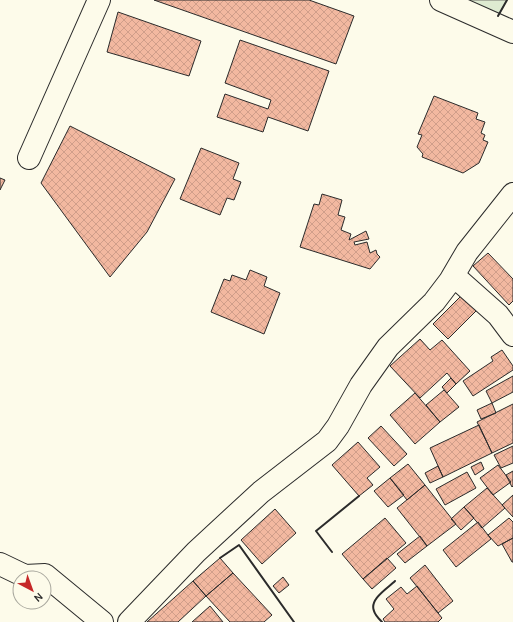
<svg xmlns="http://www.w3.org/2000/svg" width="513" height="622" font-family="Karla,sans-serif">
<defs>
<pattern id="building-cross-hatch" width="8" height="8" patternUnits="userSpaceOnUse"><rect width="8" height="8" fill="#f2b8a0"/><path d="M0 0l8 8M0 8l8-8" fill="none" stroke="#d09e8a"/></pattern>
</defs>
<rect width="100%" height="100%" fill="#fdfbea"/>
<path fill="#deebd1" stroke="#74746e" d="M459,0h48l-9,16z"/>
<path fill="url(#building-cross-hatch)" stroke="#2b2b2b" d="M154,0h155l45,16 -18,48z
M118,12l83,29 -12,35 -82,-24z
M240,40l89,31 -21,60 -40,-14 -5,15 -46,-15 8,-23 43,15 3,-9 -46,-17z
M434,96l44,17 -2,6 9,3 -4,11 4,2 -2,5 5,2 -9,21 -16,10 -41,-16 1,-3 -6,-7 5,-12 -4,-1z
M70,126l105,53 -28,53 -37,45 -69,-94z
M201,148l38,15 -6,16 8,3 -7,18 -7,-2 -7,17 -40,-16z
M0,178l5,2 -5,10z
M322,194l20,6 -4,15 7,2 -4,13 10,4 -2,6 17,-9 3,8 -15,3 1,3 12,-3 3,11 6,-3 1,4 3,3 -10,12 -70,-22 14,-43 5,1z
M488,253l25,26v22l-4,4 -36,-39z
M250,270l17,7 -3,9 16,7 -16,41 -53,-22 13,-33 6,2 2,-6 14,5z
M464,293l15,15 -31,31 -15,-15z
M420,339l10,11 12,-10 28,31 -14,13 -9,-11 -27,25 -30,-32z
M502,350l11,16v4l-40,26 -10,-15 30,-20 -2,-4z
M513,376v16l-21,11 -6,-12z
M451,378l5,6 -9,9 -5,-6z
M444,390l15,17 -19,15 -14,-17z
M415,393l25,29 -25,22 -25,-29z
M492,403l4,10 -15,6 -4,-9z
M513,404v39l-21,10 -15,-31z
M479,425l13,28 -49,24 -13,-29z
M381,426l26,28 -13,12 -26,-28z
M358,442l22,25 -13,11 6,7 -14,11 -27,-31z
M513,446v17l-12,5 -7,-13z
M481,462l3,7 -9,6 -4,-8z
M408,464l17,21 -18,15 -17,-22z
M498,465l13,17 -18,13 -13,-17z
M438,466l5,11 -13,6 -5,-10z
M513,471v15l-1,1 -6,-12z
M467,472l9,16 -31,17 -9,-16z
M390,478l14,17 -16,12 -14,-16z
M425,485l31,39 -29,22 -30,-38z
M487,488l18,20 -23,20 -18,-21z
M513,495v22l-11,-12z
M464,507l10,11 -13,12 -10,-11z
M275,509l21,24 -34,31 -21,-24z
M385,518l21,25 -43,36 -21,-25z
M509,518l4,4v16l-15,8 -10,-11z
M478,522l13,17 -35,28 -13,-17z
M420,536l7,10 -22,17 -8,-9z
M513,538v24h-1l-10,-18z
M220,558l13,15 -27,23 -13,-15z
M387,558l9,10 -24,21 -9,-10z
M425,565l28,36 -15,12 -28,-35z
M233,573l39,42 -8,7h-34l-24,-26z
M283,577l6,8 -10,8 -6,-7z
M193,581l13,15 -28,26h-31z
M417,586l25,32 -4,4h-53l-2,-3 11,-10 -8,-10 15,-12 6,7z
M210,606l13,16h-31z"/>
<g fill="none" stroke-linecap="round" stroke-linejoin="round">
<defs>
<path id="street" d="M441,0l72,32
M29,158l70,-158
M454,276l44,39 15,20
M0,564l25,12 20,-1 57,47
M129,622l67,-70 65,-60 66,-51 11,-15 23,-41 27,-38 46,-45 16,-21 17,-29 46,-58"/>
</defs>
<use href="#street" stroke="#2b2b2b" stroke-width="24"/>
<use href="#street" stroke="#fdfbea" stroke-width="22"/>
<path stroke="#2b2b2b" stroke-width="2" d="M498,16l9,-16
M332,552l-16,-21 43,-35
M220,558l19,-13 55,77
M382,622c-3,-3 -7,-7 -8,-11 -5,-12 14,-23 21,-30"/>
</g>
<g transform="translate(32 590) rotate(139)"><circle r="19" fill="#fdfbea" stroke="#a9a89e"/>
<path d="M0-3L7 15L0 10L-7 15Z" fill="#c62828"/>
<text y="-6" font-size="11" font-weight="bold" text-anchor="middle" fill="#2b2b2b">N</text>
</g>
</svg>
